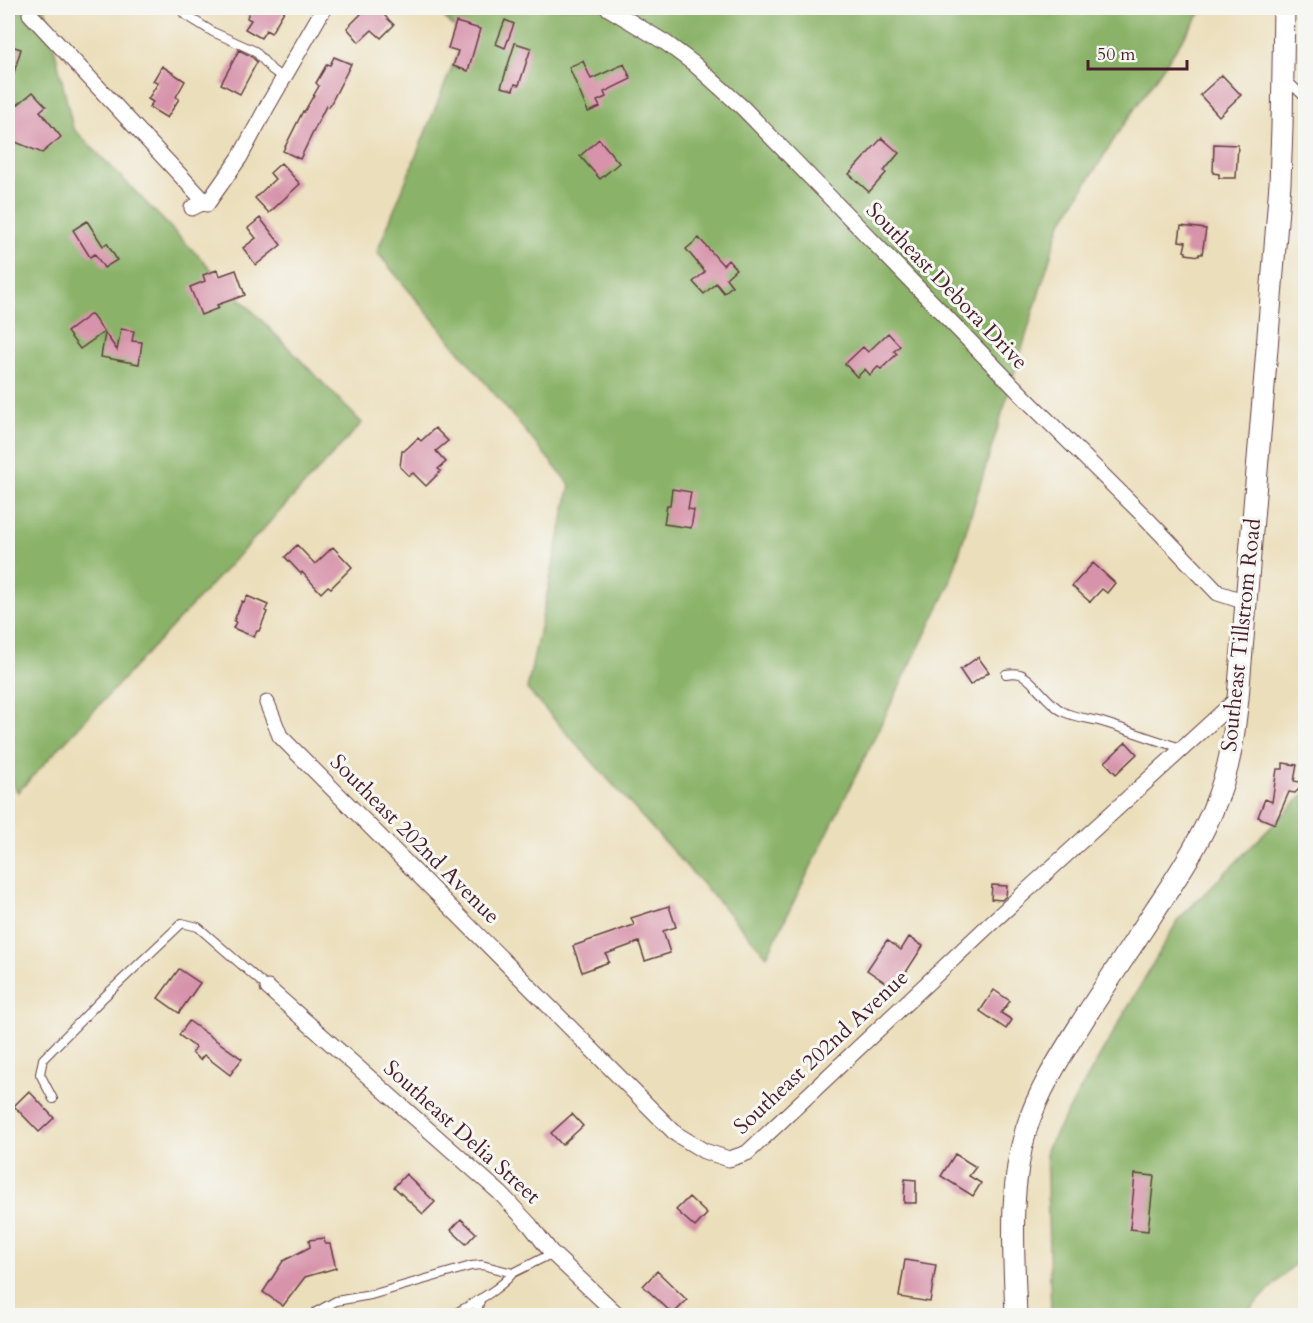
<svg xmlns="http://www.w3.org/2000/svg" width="1313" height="1323" font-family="Cardo,serif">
<rect width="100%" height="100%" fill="#f6f6f2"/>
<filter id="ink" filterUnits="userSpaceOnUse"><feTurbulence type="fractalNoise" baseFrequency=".0167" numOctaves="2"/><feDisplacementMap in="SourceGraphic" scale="12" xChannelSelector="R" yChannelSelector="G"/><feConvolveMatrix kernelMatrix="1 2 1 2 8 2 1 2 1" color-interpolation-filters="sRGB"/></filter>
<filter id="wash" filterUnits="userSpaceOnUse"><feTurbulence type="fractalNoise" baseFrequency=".008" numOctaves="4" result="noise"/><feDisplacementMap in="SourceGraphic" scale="24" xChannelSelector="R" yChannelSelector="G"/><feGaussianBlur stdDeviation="1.35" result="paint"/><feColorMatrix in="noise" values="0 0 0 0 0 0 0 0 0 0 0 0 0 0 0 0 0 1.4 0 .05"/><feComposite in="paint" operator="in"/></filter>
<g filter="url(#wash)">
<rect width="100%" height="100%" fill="#ebdeba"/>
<path fill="#8ab268" stroke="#6a684a" stroke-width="1.5" d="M8,8h37l28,120 289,295 -344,369 -10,-14z
M435,8h769l-84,122 -60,95 -111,361 -182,370 -240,-267 43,-204 -193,-233 87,-215z
M1305,793v461l-61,61h-193l-5,-165 132,-230z"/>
<g id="blocks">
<path fill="#d793aa" d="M250,8h36l-15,25 -5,-3 -5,8 -16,-9 6,-9 -4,-2z
M355,8h22l17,17 -13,13 -9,-8 -13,12 -12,-14 14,-14z
M505,20l9,4 -9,24 -9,-4z
M456,22l24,7 -12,42 -15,-5 5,-15 -10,-3z
M515,43l16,5 -12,37 -4,-1 -2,6 -12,-3z
M8,45l13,4 -11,37h-2z
M239,50l12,6 6,6 -17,32 -19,-10z
M334,57l17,7 -22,43 -3,-1 -26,53 -17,-8 20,-40 1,1 15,-26 -3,-3 11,-19 3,1z
M583,61l8,18 33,-15 7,15 -27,13 2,5 -9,4 3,6 -12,5 -19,-45z
M162,66l23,15 -9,16 3,2 -12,19 -18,-11 4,-5 -5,-3 10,-16 -5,-2z
M1222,75l19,20 -22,21 -19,-21z
M33,92l13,14 -6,5 21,26 -19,16 -29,-12 -3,-30z
M882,138l17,15 -15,18 2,2 -17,19 -20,-18z
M599,139l20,24 -19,16 -20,-23z
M1214,144l24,1 -2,33h-17v-4l-6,-1z
M281,163l19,21 -31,29 -14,-15 20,-19 -5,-6z
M260,218l21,27 -25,20 -13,-17 13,-10 -8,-10z
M87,221l16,25 4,-3 10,17 -13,8 -9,-14 -5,3 -17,-27z
M1181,226l25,3 -4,25h-3v2l-13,-2v-2l-2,-1 2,-9 -7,-1z
M699,238l24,27 5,-5 8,9 -10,9 6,8 -8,7 -8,-10 -12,11 -11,-12 12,-10 -19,-23z
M217,270l2,6 17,-6 9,25 -28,10 2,3 -18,7 -11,-28 15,-6 -2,-6z
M91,314l13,18 -24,17 -13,-17z
M121,329l13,2 -2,10 10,1 -3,22 -38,-7 4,-24 12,17z
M888,333l12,13 -6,5 3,3 -16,15 -3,-2 -8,8 -5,-6 -8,8 -12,-13 18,-17 5,5z
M435,428l13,13 -12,10 10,11 -8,7 3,2 -15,15 -13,-13 -4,3 -9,-9 2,-16h2l14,-13 3,3z
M672,489l19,3 -3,17 6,1 -3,18 -27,-4 3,-19h3z
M297,545l18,19 18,-17 19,20 -21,21 -3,-2 -7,7 -19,-21 -1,2 -16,-17z
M1093,563l22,20 -8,10 -5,-4 -12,13 -18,-16z
M247,596l21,9 -3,6 2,1 -8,19h-2l-3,6 -21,-9 3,-6 -2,-1 8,-20 2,1z
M978,657l11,15 -19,13 -10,-15z
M1126,742l11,12 -21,20 -11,-12z
M1283,763l14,2 -3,16 11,2 -10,10 -6,-1 -14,32 -17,-7 7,-18 7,3 5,-33h6z
M992,885l15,1 -1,10 -4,4 -11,-1z
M669,906l7,21 -13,4 7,22 -25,8 -6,-19 -33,12 3,8 -27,10 -9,-26 61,-21 -3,-7z
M909,937l14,9 -28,43 -28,-19 20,-30 14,10z
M179,969l21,14 -21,30 -21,-15z
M994,990l16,11 -9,12 11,7 -6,9 -26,-18z
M189,1021l53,38 -12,16 -26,-20 -4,5 -8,-7 4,-5 -17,-13z
M29,1091l25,27 -15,14 -25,-26z
M572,1114l11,12 -21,19 -11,-12z
M955,1154l21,13 -7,9 12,7 -8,13 -32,-20z
M406,1174l29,28 -12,12 -29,-27z
M1135,1174l19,2 -6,55 -18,-2z
M905,1179l11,1v23h-12z
M689,1197l18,17 -12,13 -19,-17z
M461,1219l15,14 -10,11 -15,-14z
M324,1238l1,6h5l6,24 -31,9 -22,29 -20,-14 20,-31 27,-14 -1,-7z
M905,1260l31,5 -6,37 -31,-5z
M657,1271l30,29 -14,14 -30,-28z"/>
</g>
</g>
<g filter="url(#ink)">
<use href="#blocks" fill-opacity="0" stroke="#623c40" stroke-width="1.5"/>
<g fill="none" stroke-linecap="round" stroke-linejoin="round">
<defs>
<path id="lane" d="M184,14l29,18 42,19 17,19 11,8
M1288,81l18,18
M1006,674c5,-1 10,-1 14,0 12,4 27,29 42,37 12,7 27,7 40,11 27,8 53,19 80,26
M53,1099l-13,-25 3,-15 61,-62 78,-74 16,4 70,61
M313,1316l3,-4 20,-11 35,-6 100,-29 11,-1 31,8 40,-20
M451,1316c21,-13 46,-24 62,-43
M475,1316l6,-18"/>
<path id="street" d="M608,8l58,35 27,20 50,45 283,291 121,120 71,74 28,9
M30,14l177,190
M192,208l10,-5 5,1 33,-47 28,-52 56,-97
M267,703l13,33 396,398 28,17 25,8 18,-6 242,-228 249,-227
M268,988l232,205 30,32 21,27 68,64"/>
<path id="secondary" d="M1016,1316c-2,-63 -8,-125 10,-186 13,-42 38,-79 61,-116 23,-36 47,-71 70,-107 27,-40 53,-81 67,-128 8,-26 11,-54 14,-81l25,-299 17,-216 2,-56 2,-119"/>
</defs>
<use href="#lane" stroke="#623c40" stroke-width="10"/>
<use href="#street" stroke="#623c40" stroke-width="17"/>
<use href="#secondary" stroke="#623c40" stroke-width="23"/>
<use href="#lane" stroke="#fff" stroke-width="8"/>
<use href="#street" stroke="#fff" stroke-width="15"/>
<use href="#secondary" stroke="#fff" stroke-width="21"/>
</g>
</g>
<g text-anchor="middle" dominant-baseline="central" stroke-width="6" stroke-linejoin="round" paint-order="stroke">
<g font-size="22" fill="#4a1f2b" stroke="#f6f6f2">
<text transform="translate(947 286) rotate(46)">Southeast Debora Drive</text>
<text transform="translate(1241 635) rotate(-84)">Southeast Tillstrom Road</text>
<text transform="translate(415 839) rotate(45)">Southeast 202nd Avenue</text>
<text transform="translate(821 1052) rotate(-43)">Southeast 202nd Avenue</text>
<text transform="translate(462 1132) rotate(42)">Southeast Delia Street</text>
</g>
</g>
<rect width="1313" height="1323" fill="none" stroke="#f6f6f2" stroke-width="30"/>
<path d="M1088 60v9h99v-9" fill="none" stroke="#4a1f2b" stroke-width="3"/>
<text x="1097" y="60" font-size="18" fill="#4a1f2b" stroke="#f6f6f2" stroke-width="4.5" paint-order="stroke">50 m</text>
</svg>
